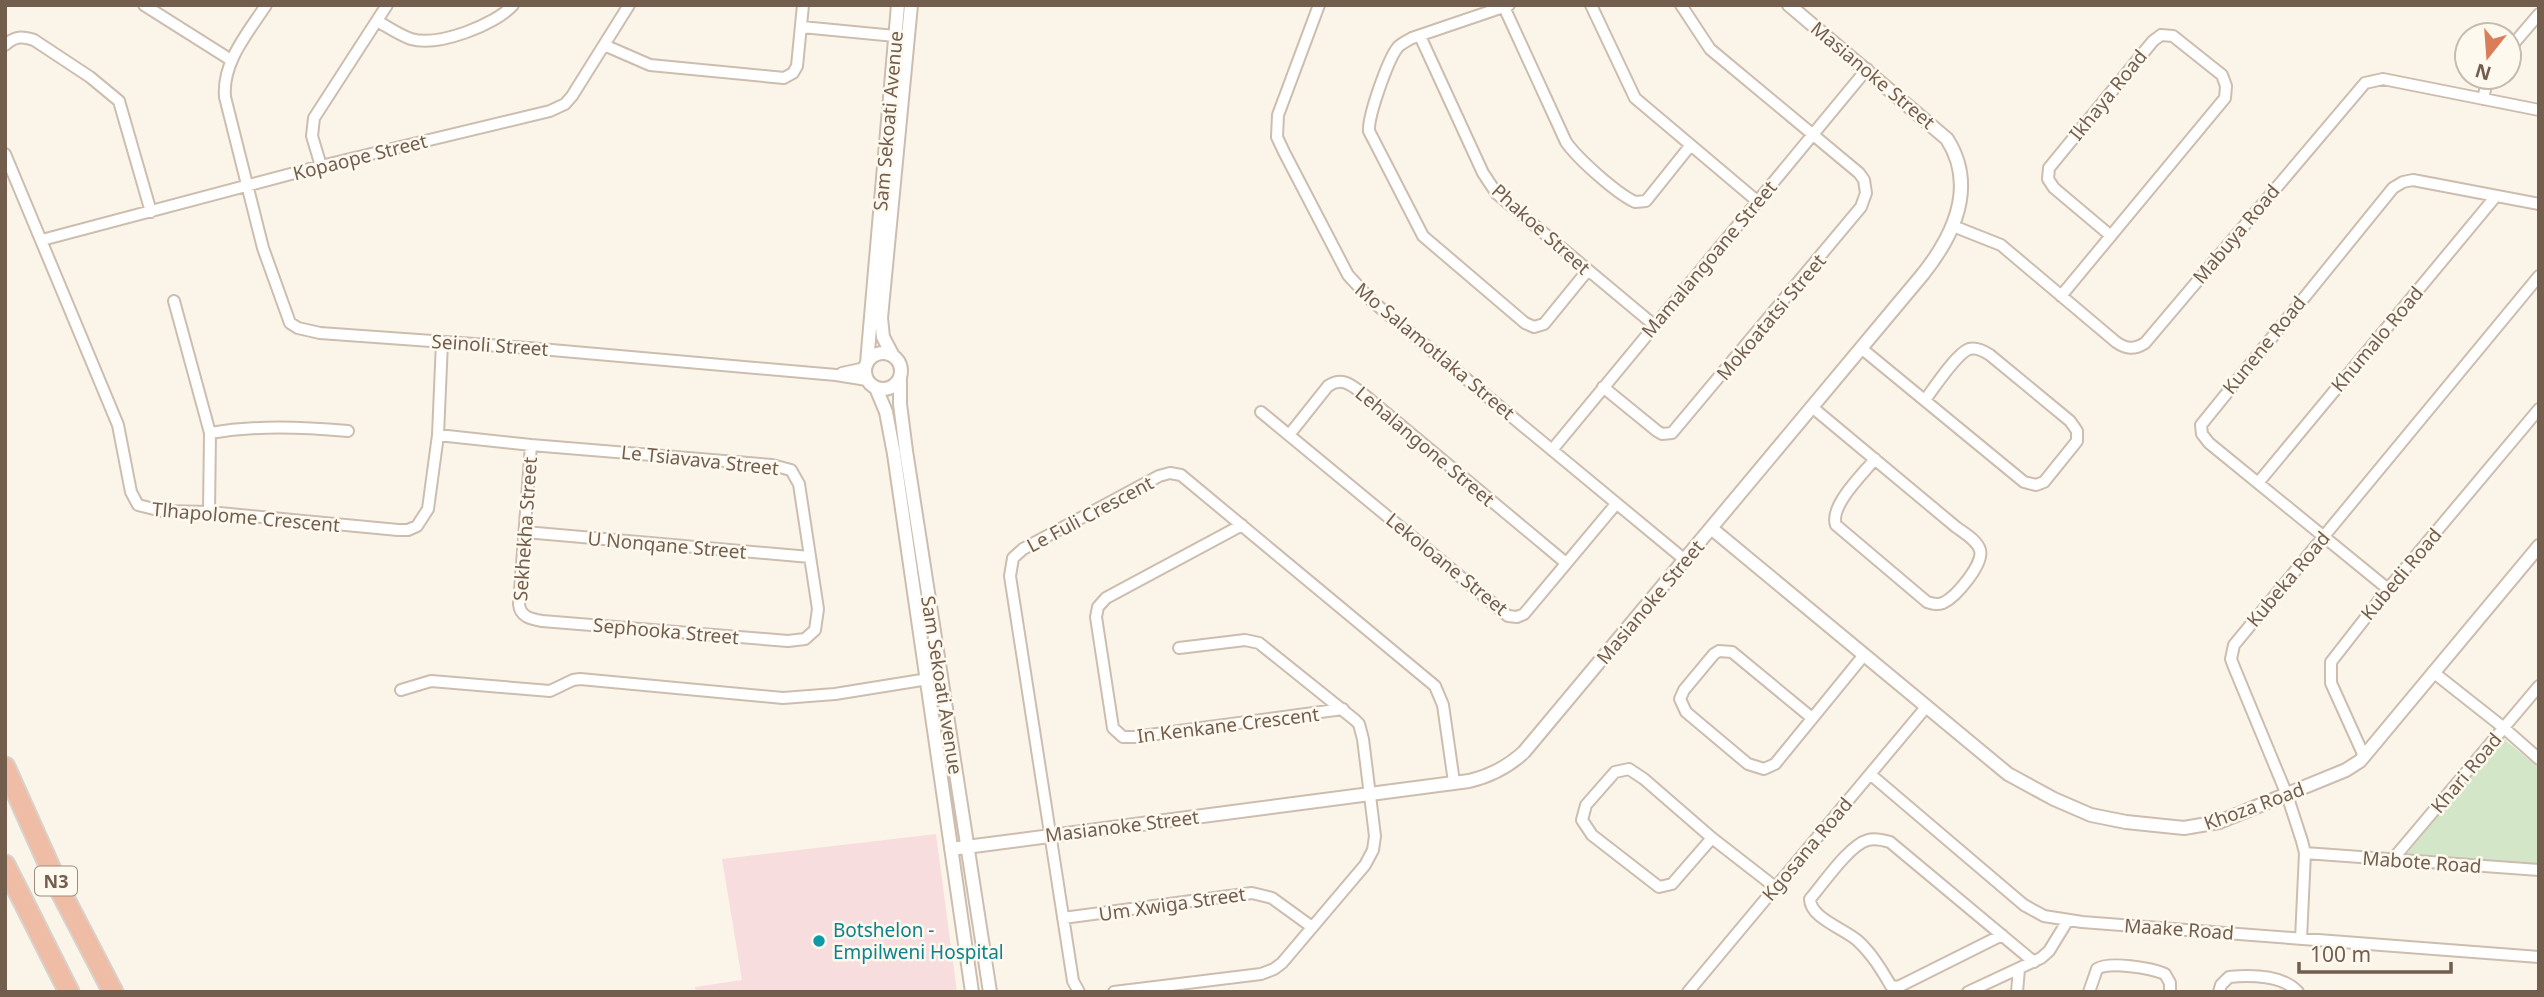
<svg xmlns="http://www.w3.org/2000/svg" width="2544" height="997" font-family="'Noto Sans',sans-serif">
<rect width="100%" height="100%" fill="#fbf5e9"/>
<path fill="#f8ddde" d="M936,834l21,158h-261l-1,-5 47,-7 -20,-121z"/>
<path fill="#d3e7c8" d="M2504,739l35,29v99l-133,-12 90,-113z"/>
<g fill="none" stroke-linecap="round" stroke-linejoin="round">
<defs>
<path id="minor" d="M144,5l87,55
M266,5c-18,28 -44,57 -41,92l38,151 27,75 8,5 22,5 209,15 307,27 31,5
M1319,5l-41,110 -1,22 7,15 64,123 24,26 313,259
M1509,5l-97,33c-5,3 -10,5 -14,9 -10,12 -30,69 -29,84l54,105 102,87 9,4 10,-3 44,-54
M1591,5l44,93 122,103
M1504,7l62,135c12,17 50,51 69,60l11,-1 44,-55
M377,21c11,6 22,14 34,18 27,8 84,-14 102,-34
M802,27l93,9
M1420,36l63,137 14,21 157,131
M5,45c10,-9 17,-9 29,-5l56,37 29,24 32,111
M604,45l46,20 134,13 9,-5 4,-7 6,-61
M2509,49l30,-35
M2483,99l5,-22
M5,154l113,271 13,67 7,13 24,6 47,1 189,18h10l9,-4 11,-17 10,-74 4,-93
M321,166l-9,-30 2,-18 73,-113
M1953,226l48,19 115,97c10,7 18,8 29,1l220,-260 18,-4 156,31
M42,240l279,-74 229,-55 15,-7 7,-8 57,-91
M2061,296l164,-198 1,-12 -4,-11 -49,-39 -12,-1 -8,6 -104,127 -1,11 6,9 57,48
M174,301l36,132 -1,79
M1861,348l163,134 12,3 8,-3 33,-41v-10l-7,-10 -80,-66c-6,-4 -14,-8 -21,-6 -13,5 -35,39 -44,51
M842,373l23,-5
M1603,387l54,44 5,3 10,-1 189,-226 5,-14 -2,-13 -5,-7 -149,-124 -29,-44
M1812,407l144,120c8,6 21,13 24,23 4,14 -24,47 -37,53 -6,2 -10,1 -16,-1l-91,-77c-7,-19 27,-51 39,-66
M1261,412l247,204 9,1 7,-3 92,-110
M210,433c47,-8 92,-6 138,-2
M438,435l93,10 241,20 19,5 8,14 19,125 -3,21 -10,9 -17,2 -246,-20c-11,-2 -22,-4 -23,-17l12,-159
M1289,435l39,-49c14,-9 22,-2 34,7l204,170
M1552,450l315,-381
M2258,483l238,-287
M1242,525l-136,73 -8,9 -2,10 17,111 10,9h11l209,-28
M525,532l285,25
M2388,589l-179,-146 -7,-9 -1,-9 192,-237 10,-6 10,-2 126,24
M2433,672l71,56 35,31
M401,690l30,-9 119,10 23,-11 7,-1 203,19 52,-4 93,-15
M1812,718l-80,-66 -13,-1 -5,3 -30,36 -4,9 6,13 62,52 16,5 11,-5 89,-109
M2364,756l-33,-73v-21l57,-73 151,-180
M1870,774l154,131 20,11 38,6 457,35
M1712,838l-40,46 -13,3 -67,-52 -10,-15 4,-15 29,-33 14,-3 15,10 68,59 63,49
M2305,853l234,17
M2393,859l146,-173
M1063,918l189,-25 20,5 40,29
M2002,935l-104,52 -7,-1c-10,-17 -19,-32 -33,-45 -13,-12 -48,-23 -48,-42 13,-15 39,-54 58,-59 7,-2 15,0 22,2l144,120
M2301,939l4,-86 -3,-12 -15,-46 -53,-128 -3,-8 3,-14 305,-369
M1079,992l-6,-11 -63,-405 3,-18 10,-9 136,-73 11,-3 11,2 254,211 8,19 11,77
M1114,992l147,-18 13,-5 8,-6 83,-98 8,-15 2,-14 -12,-97 -4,-15 -4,-4 -96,-77 -14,-3 -66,8
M1688,992l239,-286
M1968,992l73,-34 8,-7 19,-31
M2017,992l2,-23
M2089,992l8,-23c12,-8 54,-1 68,5l5,9v9
M2219,992l2,-7 8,-8c21,-2 54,-2 69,15"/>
<path id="tertiary" d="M865 371a18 18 0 1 1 36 0a18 18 0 1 1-36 0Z
M893,356l-10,-19 -2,-19 30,-313
M867,363l31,-358
M900,378v26l6,47 84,541
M876,388l10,24 8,42 78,538
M1711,528l297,246 46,25 37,16 35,7 58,6 35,-6 127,-52 14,-9 179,-215
M951,849l518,-68c21,-5 39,-14 55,-29l399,-478c31,-39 54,-88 24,-135l-158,-134"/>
<path id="motorway" d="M5,767l56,125 52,100
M5,865l64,127"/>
</defs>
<use href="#minor" stroke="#ccbdaf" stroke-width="14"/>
<use href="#tertiary" stroke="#ccbdaf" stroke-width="16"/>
<use href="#motorway" stroke="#d8d2cd" stroke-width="23"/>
<use href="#minor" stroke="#fff" stroke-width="10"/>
<use href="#tertiary" stroke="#fff" stroke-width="12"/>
<use href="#motorway" stroke="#efbda5" stroke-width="19"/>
</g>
<circle fill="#0f9aa8" stroke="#fef9ef" stroke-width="2.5" cx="819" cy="941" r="7"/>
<g text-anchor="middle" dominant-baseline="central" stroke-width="5" stroke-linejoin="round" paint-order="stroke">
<rect fill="#fef9ef" stroke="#9d8c7e" stroke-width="2" x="35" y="866.5" width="42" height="29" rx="5"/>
<g font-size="18" font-weight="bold" fill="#735e4e">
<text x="56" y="881">N3</text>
</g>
<g font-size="19" fill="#735e4e" stroke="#fef9ef">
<text transform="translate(1873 75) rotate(40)">Masianoke Street</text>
<text transform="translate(2108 95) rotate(-51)">Ikhaya Road</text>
<text transform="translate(888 121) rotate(-85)">Sam Sekoati Avenue</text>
<text transform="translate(360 157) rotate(-14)">Kopaope Street</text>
<text transform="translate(1541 229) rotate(42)">Phakoe Street</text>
<text transform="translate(2236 234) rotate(-50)">Mabuya Road</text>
<text transform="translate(1709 259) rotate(-50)">Mamalangoane Street</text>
<text transform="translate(1771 317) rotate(-50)">Mokoatatsi Street</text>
<text transform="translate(2377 339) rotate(-50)">Khumalo Road</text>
<text transform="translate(490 345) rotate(4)">Seinoli Street</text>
<text transform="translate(2264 345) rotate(-51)">Kunene Road</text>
<text transform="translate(1435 351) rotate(40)">Mo Salamotlaka Street</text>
<text transform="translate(1425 446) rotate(40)">Lehalangone Street</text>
<text transform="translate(700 460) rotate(6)">Le Tsiavava Street</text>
<text transform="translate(1090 514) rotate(-28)">Le Fuli Crescent</text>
<text transform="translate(246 517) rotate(5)">Tlhapolome Crescent</text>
<text transform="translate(525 529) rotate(-86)">Sekhekha Street</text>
<text transform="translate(667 545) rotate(5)">U Nonqane Street</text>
<text transform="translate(1447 564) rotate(39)">Lekoloane Street</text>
<text transform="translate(2401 574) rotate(-50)">Kubedi Road</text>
<text transform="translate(2288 579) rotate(-50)">Kubeka Road</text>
<text transform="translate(1650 602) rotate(-50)">Masianoke Street</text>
<text transform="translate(666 631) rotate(5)">Sephooka Street</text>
<text transform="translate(942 685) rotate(81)">Sam Sekoati Avenue</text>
<text transform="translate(1228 725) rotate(-7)">In Kenkane Crescent</text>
<text transform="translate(2466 773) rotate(-50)">Khari Road</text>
<text transform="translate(2254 806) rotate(-20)">Khoza Road</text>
<text transform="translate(1122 826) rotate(-7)">Masianoke Street</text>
<text transform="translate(1807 849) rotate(-50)">Kgosana Road</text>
<text transform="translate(2422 862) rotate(4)">Mabote Road</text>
<text transform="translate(1172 904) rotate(-8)">Um Xwiga Street</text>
<text transform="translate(2179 929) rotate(4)">Maake Road</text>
</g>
<g font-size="19" fill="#0d838f" stroke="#fef9ef" text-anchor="start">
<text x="833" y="930">Botshelon -<tspan x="833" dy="22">Empilweni Hospital</tspan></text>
</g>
</g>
<rect width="2544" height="997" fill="none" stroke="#735e4e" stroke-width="14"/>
<g transform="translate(2488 56) rotate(197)"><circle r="33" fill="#fef9ef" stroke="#c6bbaf" stroke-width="2"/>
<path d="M0-5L12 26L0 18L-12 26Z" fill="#da7e59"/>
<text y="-10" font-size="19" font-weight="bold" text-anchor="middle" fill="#735e4e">N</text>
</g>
<path d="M2299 962v10h152v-10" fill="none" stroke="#735e4e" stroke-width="3.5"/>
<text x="2310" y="962" font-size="21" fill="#735e4e" stroke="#fef9ef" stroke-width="5" paint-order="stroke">100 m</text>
</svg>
